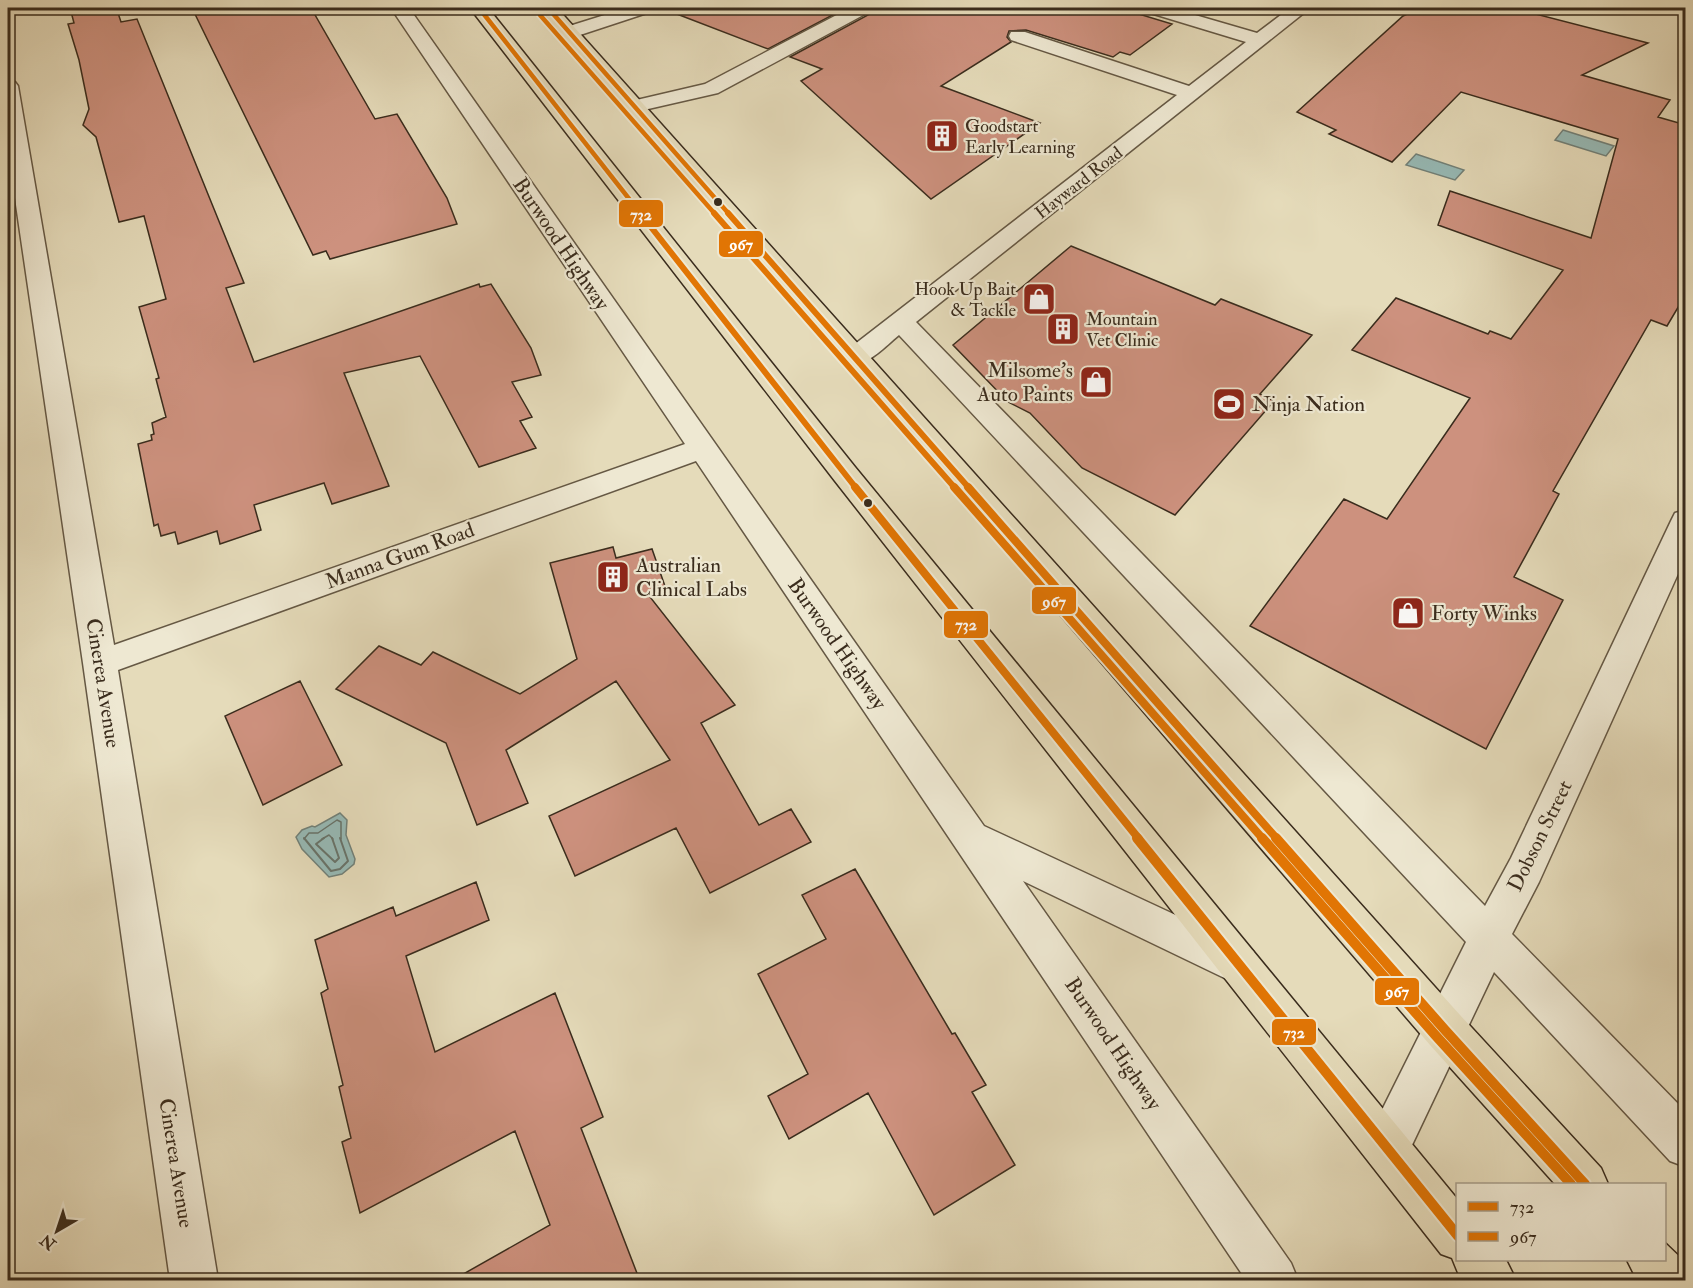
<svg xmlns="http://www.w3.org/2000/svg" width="1693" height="1288" font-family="'IM FELL Double Pica',serif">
<rect width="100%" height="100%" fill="#e5dbba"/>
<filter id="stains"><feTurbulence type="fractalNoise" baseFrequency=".00333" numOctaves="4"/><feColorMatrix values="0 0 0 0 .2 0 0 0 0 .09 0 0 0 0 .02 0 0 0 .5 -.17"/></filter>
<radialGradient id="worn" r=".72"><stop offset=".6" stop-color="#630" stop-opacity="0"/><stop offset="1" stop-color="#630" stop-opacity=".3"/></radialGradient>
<path fill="#97bab6" stroke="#728179" stroke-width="1.5" d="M1563,130l51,16 -8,10 -51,-16z
M1416,154l48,16 -9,10 -49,-15z
M340,813l7,7 -1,15 9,24 -1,5 -12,10 -13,3 -27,-28 -6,-12 6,-7 10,-4 3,1z"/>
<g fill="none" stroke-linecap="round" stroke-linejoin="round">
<path stroke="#68736a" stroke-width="1.5" d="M304,839l5,-6h9l19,-13 4,2v17
M322,839l7,-4 4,4"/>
<path stroke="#68736a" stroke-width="2" d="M304,838l27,33 9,-2 8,-8 -8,-23
M324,838l-8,6 19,18 4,-4 -7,-20"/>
</g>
<path fill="#cd917e" stroke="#3a2c1d" stroke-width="1.5" d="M70,8h41l3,6 4,-1 3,9 16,-3 107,264 -18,5 28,74 225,-78 1,3 11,-3 40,64 10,27 -29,7 20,35 -12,4 16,27 -57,19 -59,-111 -76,17 45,113 -57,18 -8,-21 -70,22 7,25 -41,14 -3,-13 -39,13 -3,-12 -14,4 -3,-12 -4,2 -16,-82 14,-4 -1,-5 3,-1 -2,-11 14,-6 -10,-38 3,-1 -20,-71 27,-8 -22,-83 -25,6 -23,-85 -13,-12 6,-16 -10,-49 -11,-36 6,-1z
M192,8h119l64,111 22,-5 50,84 10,26 -127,35 -4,-8 -13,4z
M670,8h176l-78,41 -99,-38z
M872,8h247l53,16 -42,31 -10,-3 -7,5 -87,-27 -17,1 -2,6 4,5 -70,44 99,37 -109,76 -130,-118 21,-12 -32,-12 78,-42z
M1420,8h92l136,35 -66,32 88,25 -12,17 28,8v169l-19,32 -16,-6 -98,171 6,3 -45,83 49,23 -77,149 -236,-123 94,-127 43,20 83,-121 -118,-48 44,-52 92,36 2,-3 21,8 52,-69 -125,-45 12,-34 141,47 27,-99 -157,-47 -69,70 -63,-28 7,-4 -39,-18 106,-96z
M1071,246l144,59 6,-6 91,36 -52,59 14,7 -99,114 -93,-47 -52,-55 -22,-11 -55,-57z
M613,547l3,11 36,-9 15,43 -17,5 85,108 -34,18 58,102 32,-16 20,33 -101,51 -34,-65 -101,48 -26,-60 121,-56 -54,-79 -110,69 22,53 -51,22 -31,-82 -110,-54 43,-43 42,19 12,-13 87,42 57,-35 -27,-96z
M300,681l42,84 -79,40 -38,-89z
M855,869l97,165 3,-1 31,52 -14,7 43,73 -81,50 -66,-122 -79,46 -21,-43 40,-22 -50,-100 68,-35 -24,-44z
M476,882l13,38 -83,36 29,96 120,-59 48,124 -22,11 59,153h-189l99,-56 -35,-94 -155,82 -18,-71 9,-4 -12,-51 4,-2 -22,-92 7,-4 -13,-49 78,-33 3,9z"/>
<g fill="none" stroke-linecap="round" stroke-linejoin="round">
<defs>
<path id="minor" d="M391,8h18l575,818 269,125 6,14 -6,14 -14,6 -216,-104 268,382 7,17h-52l-550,-819 -578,209 100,610h-48l-87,-617 -75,-513v-70l7,2 3,4 96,559 571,-201z
M627,8h26l-3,4 -73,24h-14l-2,-4 2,-4z
M850,8l20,1 -3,4 -149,80 -83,19 -7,-2 -3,-4 3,-4 77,-18z
M1144,8h27l86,25 33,-25h20l-394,314 569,584 26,-48 160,-337 4,-8 11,-3v46l-147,326 -27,52 174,178v55l-16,-6 -176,-189 -91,192 -16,6 -16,-6 -6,-16 6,-16 95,-190 -567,-607c-16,13 -32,33 -53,28l-4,-6 4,-6 331,-256 -166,-55 -2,-4 2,-4h14l164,54 57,-44 -99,-30z"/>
<path id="highway" d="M470,8h18l367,459 603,733v60h48l10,20h-55l-9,-22 -11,-4 -606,-773z
M539,8h18l903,1007 141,153 7,16h-53l-125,-139z
M1664,1242l22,21v17h-49l-10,-20h37z"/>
</defs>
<use href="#minor" stroke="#655844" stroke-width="3"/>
<use href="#highway" stroke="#3a2c1d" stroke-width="3"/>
<use href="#minor" fill="#eee8d2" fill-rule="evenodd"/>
<use href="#highway" fill="#e5dbba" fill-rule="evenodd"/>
<defs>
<path id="bus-1-far3" d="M479,8l162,206
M548,8l181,206"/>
<path id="bus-1-far2" d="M640,213l216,275
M728,213l241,275"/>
<path id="bus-1-far1" d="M855,487l284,352
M968,487l309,352"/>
<path id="bus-1" d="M1137,838l321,398
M1276,838l169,192 140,154"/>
<path id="bus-2-far3" d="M540,15l175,199"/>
<path id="bus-2-far2" d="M714,213l241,275"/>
<path id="bus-2-far1" d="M954,487l309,352"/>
<path id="bus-2" d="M1262,838l175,199 134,147"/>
</defs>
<use href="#bus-1-far3" stroke="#eee8d2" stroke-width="8"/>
<use href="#bus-1-far2" stroke="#eee8d2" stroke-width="10"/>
<use href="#bus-1-far1" stroke="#eee8d2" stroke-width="12"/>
<use href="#bus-1" stroke="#eee8d2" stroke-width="14"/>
<use href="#bus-2-far3" stroke="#eee8d2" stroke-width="8"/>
<use href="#bus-2-far2" stroke="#eee8d2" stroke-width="10"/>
<use href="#bus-2-far1" stroke="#eee8d2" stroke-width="12"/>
<use href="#bus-2" stroke="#eee8d2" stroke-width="14"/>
<use href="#bus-1-far3" stroke="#e17504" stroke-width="4.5"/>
<use href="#bus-1-far2" stroke="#e17504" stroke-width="6"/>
<use href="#bus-1-far1" stroke="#e17504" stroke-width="8"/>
<use href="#bus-1" stroke="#e17504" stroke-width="10"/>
<use href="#bus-2-far3" stroke="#e17504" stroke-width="4.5"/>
<use href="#bus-2-far2" stroke="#e17504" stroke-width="6"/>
<use href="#bus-2-far1" stroke="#e17504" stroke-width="8"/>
<use href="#bus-2" stroke="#e17504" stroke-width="10"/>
</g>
<defs>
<symbol id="building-square" viewBox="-11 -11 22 22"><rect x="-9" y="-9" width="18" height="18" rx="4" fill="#8f2418" stroke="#eee8d2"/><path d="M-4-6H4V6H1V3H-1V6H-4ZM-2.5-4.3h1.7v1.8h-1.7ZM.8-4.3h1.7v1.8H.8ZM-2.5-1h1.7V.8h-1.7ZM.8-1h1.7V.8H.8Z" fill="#fff"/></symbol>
<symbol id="shop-square" viewBox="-11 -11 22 22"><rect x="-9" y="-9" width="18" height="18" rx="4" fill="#8f2418" stroke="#eee8d2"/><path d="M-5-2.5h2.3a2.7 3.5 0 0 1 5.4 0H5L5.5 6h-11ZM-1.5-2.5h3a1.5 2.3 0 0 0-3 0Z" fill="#fff"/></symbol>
<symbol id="stadium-square" viewBox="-11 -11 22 22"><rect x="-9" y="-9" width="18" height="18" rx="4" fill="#8f2418" stroke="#eee8d2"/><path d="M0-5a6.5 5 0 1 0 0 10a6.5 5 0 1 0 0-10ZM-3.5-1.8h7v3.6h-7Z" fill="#fff"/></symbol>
</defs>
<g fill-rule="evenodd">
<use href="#building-square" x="923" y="117" width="38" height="38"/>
<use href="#shop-square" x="1020" y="280" width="38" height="38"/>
<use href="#building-square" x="1044" y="310" width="38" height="38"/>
<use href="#shop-square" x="1077" y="363" width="38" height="38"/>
<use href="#stadium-square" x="1210" y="385" width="38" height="38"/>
<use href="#building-square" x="594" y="558" width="38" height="38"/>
<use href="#shop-square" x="1389" y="594" width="38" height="38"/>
</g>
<g fill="#3a2c1d" stroke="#eee8d2" stroke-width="2">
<circle cx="718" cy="202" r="5"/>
<circle cx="868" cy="503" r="5"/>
</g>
<g text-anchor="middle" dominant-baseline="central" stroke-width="4.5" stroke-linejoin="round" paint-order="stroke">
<g font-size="18" fill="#3a2c1d" stroke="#eee8d2" text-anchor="start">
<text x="965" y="126">Goodstart<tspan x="965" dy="21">Early Learning</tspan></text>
<text x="1016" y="289" text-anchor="end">Hook Up Bait<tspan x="1016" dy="21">&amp; Tackle</tspan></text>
<text x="1086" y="319">Mountain<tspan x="1086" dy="21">Vet Clinic</tspan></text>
</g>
<g font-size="18" fill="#3a2c1d" stroke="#eee8d2">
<text transform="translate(1079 183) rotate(-38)">Hayward Road</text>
</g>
<g font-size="21" fill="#3a2c1d" stroke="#eee8d2">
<text transform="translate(561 244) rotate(56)">Burwood Highway</text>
<text transform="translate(400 556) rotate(-20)">Manna Gum Road</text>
<text transform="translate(837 644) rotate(55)">Burwood Highway</text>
<text transform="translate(103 683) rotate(81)">Cinerea Avenue</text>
<text transform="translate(1540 836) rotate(-64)">Dobson Street</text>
<text transform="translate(1113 1044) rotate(56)">Burwood Highway</text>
<text transform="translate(176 1163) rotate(81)">Cinerea Avenue</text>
</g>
<g font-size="21" fill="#3a2c1d" stroke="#eee8d2" text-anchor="start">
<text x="1073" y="370" text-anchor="end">Milsome's<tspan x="1073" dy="24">Auto Paints</tspan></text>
<text x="1252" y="404">Ninja Nation</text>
<text x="636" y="565">Australian<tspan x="636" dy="24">Clinical Labs</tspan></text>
<text x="1431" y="613">Forty Winks</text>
</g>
</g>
<g stroke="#eee8d2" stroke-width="2">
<rect x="618" y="199" width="46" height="29" rx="6" fill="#e17504"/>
<rect x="718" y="230" width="46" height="28" rx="6" fill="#e17504"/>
<rect x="1031" y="586" width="46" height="29" rx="6" fill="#e17504"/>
<rect x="943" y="610" width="46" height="29" rx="6" fill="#e17504"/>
<rect x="1374" y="977" width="46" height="29" rx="6" fill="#e17504"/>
<rect x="1271" y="1018" width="46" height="28" rx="6" fill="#e17504"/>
</g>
<g font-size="16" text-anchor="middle" font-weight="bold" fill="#fff">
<text x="641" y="220">732</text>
<text x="741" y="250">967</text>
<text x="1054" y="607">967</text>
<text x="966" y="630">732</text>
<text x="1397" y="997">967</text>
<text x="1294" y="1038">732</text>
</g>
<rect width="1693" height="1288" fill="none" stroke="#e5dbba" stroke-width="30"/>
<rect x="9" y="9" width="1675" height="1270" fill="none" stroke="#3a2c1d" stroke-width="3"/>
<rect x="15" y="15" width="1663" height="1258" fill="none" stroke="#3a2c1d" stroke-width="1.5"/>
<rect x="1456" y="1183" width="210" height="78" fill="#eee8d2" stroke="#a69d8a" stroke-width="1.5"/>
<rect x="1468" y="1202" width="30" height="9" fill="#e17504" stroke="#a69d8a" stroke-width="1.5"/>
<text x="1510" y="1213" font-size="18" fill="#3a2c1d">732</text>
<rect x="1468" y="1232" width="30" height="9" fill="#e17504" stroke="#a69d8a" stroke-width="1.5"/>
<text x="1510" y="1243" font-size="18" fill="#3a2c1d">967</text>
<g transform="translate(57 1231) rotate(219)" stroke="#eee8d2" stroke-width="4.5" paint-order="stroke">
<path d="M0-4.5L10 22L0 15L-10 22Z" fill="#3a2c1d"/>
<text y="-9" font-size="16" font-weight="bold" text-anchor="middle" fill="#3a2c1d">N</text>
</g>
<rect width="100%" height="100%" filter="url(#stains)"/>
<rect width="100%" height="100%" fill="url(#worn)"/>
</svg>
